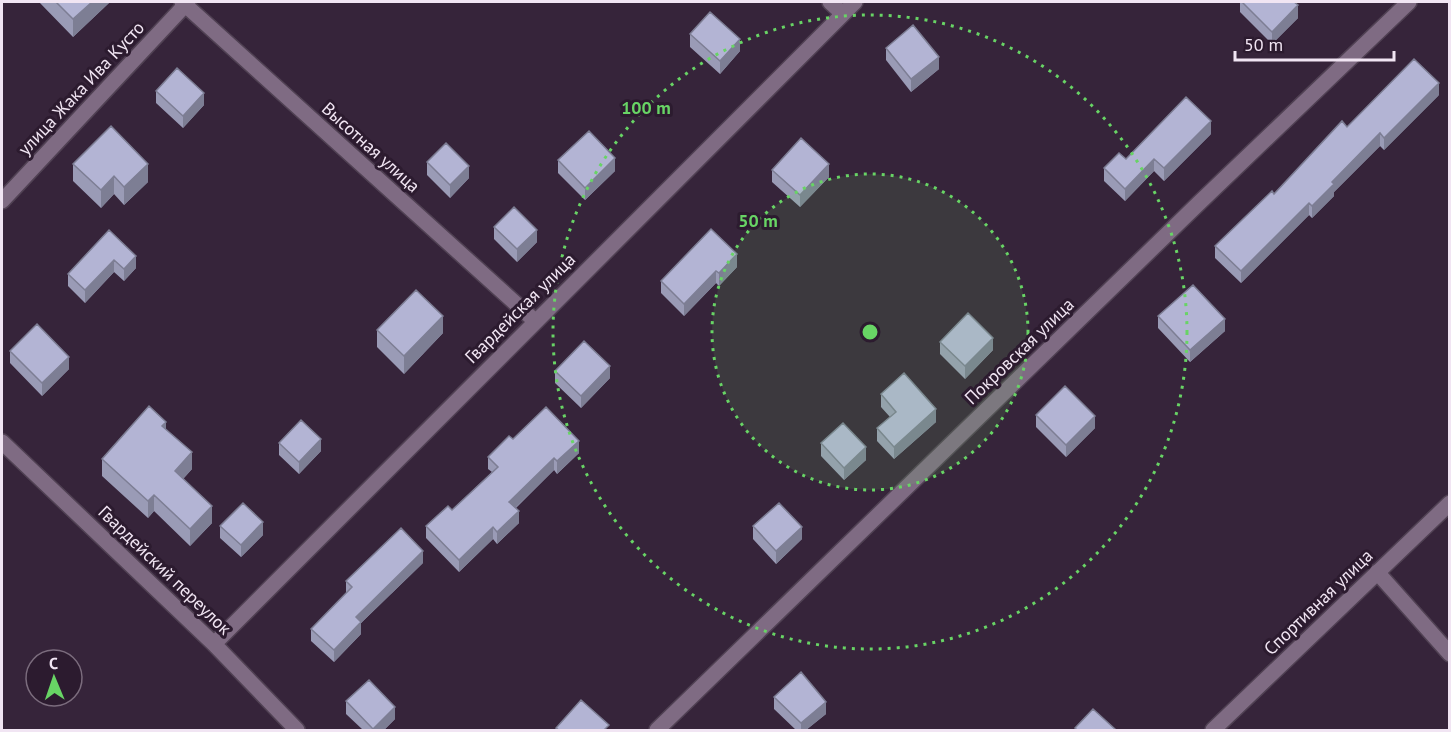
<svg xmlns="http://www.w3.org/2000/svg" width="1451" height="732" font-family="'PT Sans',sans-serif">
<rect width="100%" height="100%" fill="#36243a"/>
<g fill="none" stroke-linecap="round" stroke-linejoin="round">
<defs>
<path id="minor" d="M182,2l353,319
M830,2l13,12
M2,201l186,-199
M2,442l212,202 83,86
M1377,572l73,82
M214,644l641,-642
M657,730l542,-527 210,-201
M1213,730l237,-227"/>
</defs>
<use href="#minor" stroke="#504153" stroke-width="18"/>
<use href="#minor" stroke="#7f6b83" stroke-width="15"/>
</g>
<path fill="#9a9bb6" d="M39,2h71l-37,35z
M1240,2h54l4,16 -26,26 -32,-32z
M690,34l50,17 -20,23 -30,-27z
M886,48l53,21 -28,23 -25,-32z
M156,91l48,14 -21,23 -27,-25z
M1439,95l-55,55 -4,-4 -46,46v4l-22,22 -3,-3 -68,68 -26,-25v-12l59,-52 73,-67z
M1211,134l-47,47 -10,-10 -29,30 -21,-20v-13l22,-9z
M558,160l57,11 -30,29 -27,-27z
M427,162l42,16 -19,20 -23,-23z
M73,164l75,18 -24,23 -10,-11 -13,14 -28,-27z
M772,170l57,7 -29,30 -28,-25z
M494,227l43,15 -20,20 -23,-23z
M109,230l27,38 -12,13 -10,-9 -29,31 -17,-17v-12z
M737,267l-18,19 -3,-3 -32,33 -23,-23v-12z
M1158,316l67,15 -35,31 -32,-34z
M377,330l66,3 -39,41 -27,-27z
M940,342l53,8 -28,29 -25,-25z
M10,351l59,18 -27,27 -32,-33z
M555,371l55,7 -29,30 -26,-25z
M881,394l55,28 -42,37 -17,-18v-13l13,-11 -9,-10z
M1036,415l59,13 -29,29 -30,-30z
M166,430l26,39 -9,10 29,44 -22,23 -36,-35 -6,7 -46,-42v-17z
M513,439l66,14 -22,21 -3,-4 -38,38 3,15 -22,21 -4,-5 -34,33 -33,-34v-12l26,-16 40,-38 -4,-3v-12z
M279,443l42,8 -22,23 -20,-19z
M821,443l45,17 -22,20 -23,-24z
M220,526l43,9 -22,22 -21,-19z
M753,526l49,13 -26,25 -23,-25z
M423,563l-62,60v11l-27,28 -23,-21v-12l35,-36v-12z
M774,697l52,17 -20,16h-10l-22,-21z
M346,701l49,18 -11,11h-21l-17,-16z"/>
<path fill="#7d7e94" d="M92,2h18l-37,35v-18z
M1298,5v13l-26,26v-12z
M740,39v12l-20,23v-13z
M939,57v12l-28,23v-13z
M1439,83v12l-55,55v-12z
M204,93v12l-21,23v-12z
M1211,121v13l-47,47v-13z
M1380,133v13l-46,46v4l-22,22v-12l20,-24z
M615,158v13l-30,29v-12z
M1154,159v12l-29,30v-12z
M148,164v18l-24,23v-18z
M829,164v13l-29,30v-12z
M469,166v12l-19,20v-13z
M114,176v18l-13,14v-18z
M1309,203v12l-68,68v-12z
M537,230v12l-20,20v-13z
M737,254v13l-18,19v-13z
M136,256v12l-12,13v-12z
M114,260v12l-29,31v-13z
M716,271v12l-32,33v-12z
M443,316v17l-39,41v-18z
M1225,319v12l-35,31v-12z
M993,338v12l-28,29v-13z
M69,357v12l-27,27v-13z
M610,366v12l-29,30v-12z
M936,409v13l-42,37v-12z
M1095,416v12l-29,29v-12z
M166,422v16l-4,-12z
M321,439v12l-22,23v-12z
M579,441v12l-22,21v-13z
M866,447v13l-22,20v-12z
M192,452v17l-17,19v-17z
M554,458v12l-45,44v-12z
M154,495v16l-6,7v-17z
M212,506v17l-22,23v-17z
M519,511v12l-22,21v-12z
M263,522v13l-22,22v-12z
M493,527v12l-34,33v-12z
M802,527v12l-26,25v-13z
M423,551v12l-62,60v11l-27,28v-12l22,-33z
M826,702v12l-20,16h-5v-7z
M395,707v12l-11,11h-11v-1z"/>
<path fill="#b3b4d4" stroke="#7d7e94" stroke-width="1.5" d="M56,2h36l-19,17z
M1242,2h52l4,3 -26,27z
M710,12l30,27 -20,22 -30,-27z
M913,25l26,32 -28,22 -25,-31z
M1414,59l25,24 -55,55 -4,-5 -48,49 2,2 -22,22 -3,-3 -68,68 -26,-25 57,-55 2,3 68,-73 5,6z
M177,68l27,25 -21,23 -27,-25z
M1186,97l25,24 -47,47 -10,-9 -29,30 -21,-21 15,-15 7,6z
M111,126l37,38 -24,23 -10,-11 -13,14 -28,-26z
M589,131l26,27 -30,30 -27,-28z
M801,138l28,26 -29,31 -28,-25z
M446,143l23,23 -19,19 -23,-23z
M514,207l23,23 -20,19 -23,-22z
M711,229l26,25 -18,19 -3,-2 -32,33 -23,-23z
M109,230l27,26 -12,13 -10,-9 -29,30 -17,-16z
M1193,285l32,34 -35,31 -32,-34z
M416,290l27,26 -39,40 -27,-26z
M968,313l25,25 -28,28 -25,-24z
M37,324l32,33 -27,26 -32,-32z
M584,341l26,25 -29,30 -26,-25z
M904,373l32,36 -42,38 -17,-19 19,-16 -15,-18z
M1065,386l30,30 -29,29 -30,-30z
M149,406l17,16 -4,4 30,26 -17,19 37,35 -22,23 -36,-34 -6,6 -46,-42z
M546,407l33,34 -22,20 -3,-3 -45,44 10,9 -22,21 -4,-5 -34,33 -33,-34 22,-20 4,4 46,-43 -10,-10 21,-21 4,3z
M301,420l20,19 -22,23 -20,-19z
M843,423l23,24 -22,21 -23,-25z
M243,503l20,19 -22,23 -21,-19z
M779,503l23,24 -26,24 -23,-25z
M401,528l22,23 -67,66 5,5 -27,28 -23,-21 41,-42 -6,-6z
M801,672l25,30 -25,21 -27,-26z
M369,680l26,27 -22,22 -27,-28z
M581,700l28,25 -5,5h-45l-3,-2z
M1093,709l23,21h-39l-2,-2z"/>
<circle cx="870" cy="332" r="158" fill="#68d465" fill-opacity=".12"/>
<g fill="none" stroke="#68d465" stroke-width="3" stroke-dasharray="3 6">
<circle cx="870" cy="332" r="158"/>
<circle cx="870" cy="332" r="317"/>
</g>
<g text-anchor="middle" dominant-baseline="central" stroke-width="6" stroke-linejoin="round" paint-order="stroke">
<g font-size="18" fill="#f1e5f3" stroke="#2c1b2f">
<text transform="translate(81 88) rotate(-47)">улица Жака Ива Кусто</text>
<text transform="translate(371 147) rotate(42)">Высотная улица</text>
<text transform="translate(520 308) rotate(-45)">Гвардейская улица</text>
<text transform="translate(1019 351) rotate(-44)">Покровская улица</text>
<text transform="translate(165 570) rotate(44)">Гвардейский переулок</text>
<text transform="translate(1318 602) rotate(-44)">Спортивная улица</text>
</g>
</g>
<circle cx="870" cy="332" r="9" fill="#68d465" stroke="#2c1b2f" stroke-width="3"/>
<g font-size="18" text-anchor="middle" font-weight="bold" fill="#68d465" stroke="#2c1b2f" stroke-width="6" stroke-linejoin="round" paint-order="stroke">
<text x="646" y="114">100 m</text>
<text x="758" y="227">50 m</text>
</g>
<rect width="1451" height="732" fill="none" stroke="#f1e5f3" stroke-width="6"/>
<g transform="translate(54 678) rotate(358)"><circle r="28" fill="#2c1b2f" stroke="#7b6c7d" stroke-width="1.5"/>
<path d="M0-4.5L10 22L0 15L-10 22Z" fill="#68d465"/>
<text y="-9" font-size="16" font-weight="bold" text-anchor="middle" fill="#f1e5f3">С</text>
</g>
<path d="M1235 51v9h159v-9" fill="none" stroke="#f1e5f3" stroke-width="3"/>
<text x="1244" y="51" font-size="18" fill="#f1e5f3" stroke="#2c1b2f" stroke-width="4.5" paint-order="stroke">50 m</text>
</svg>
